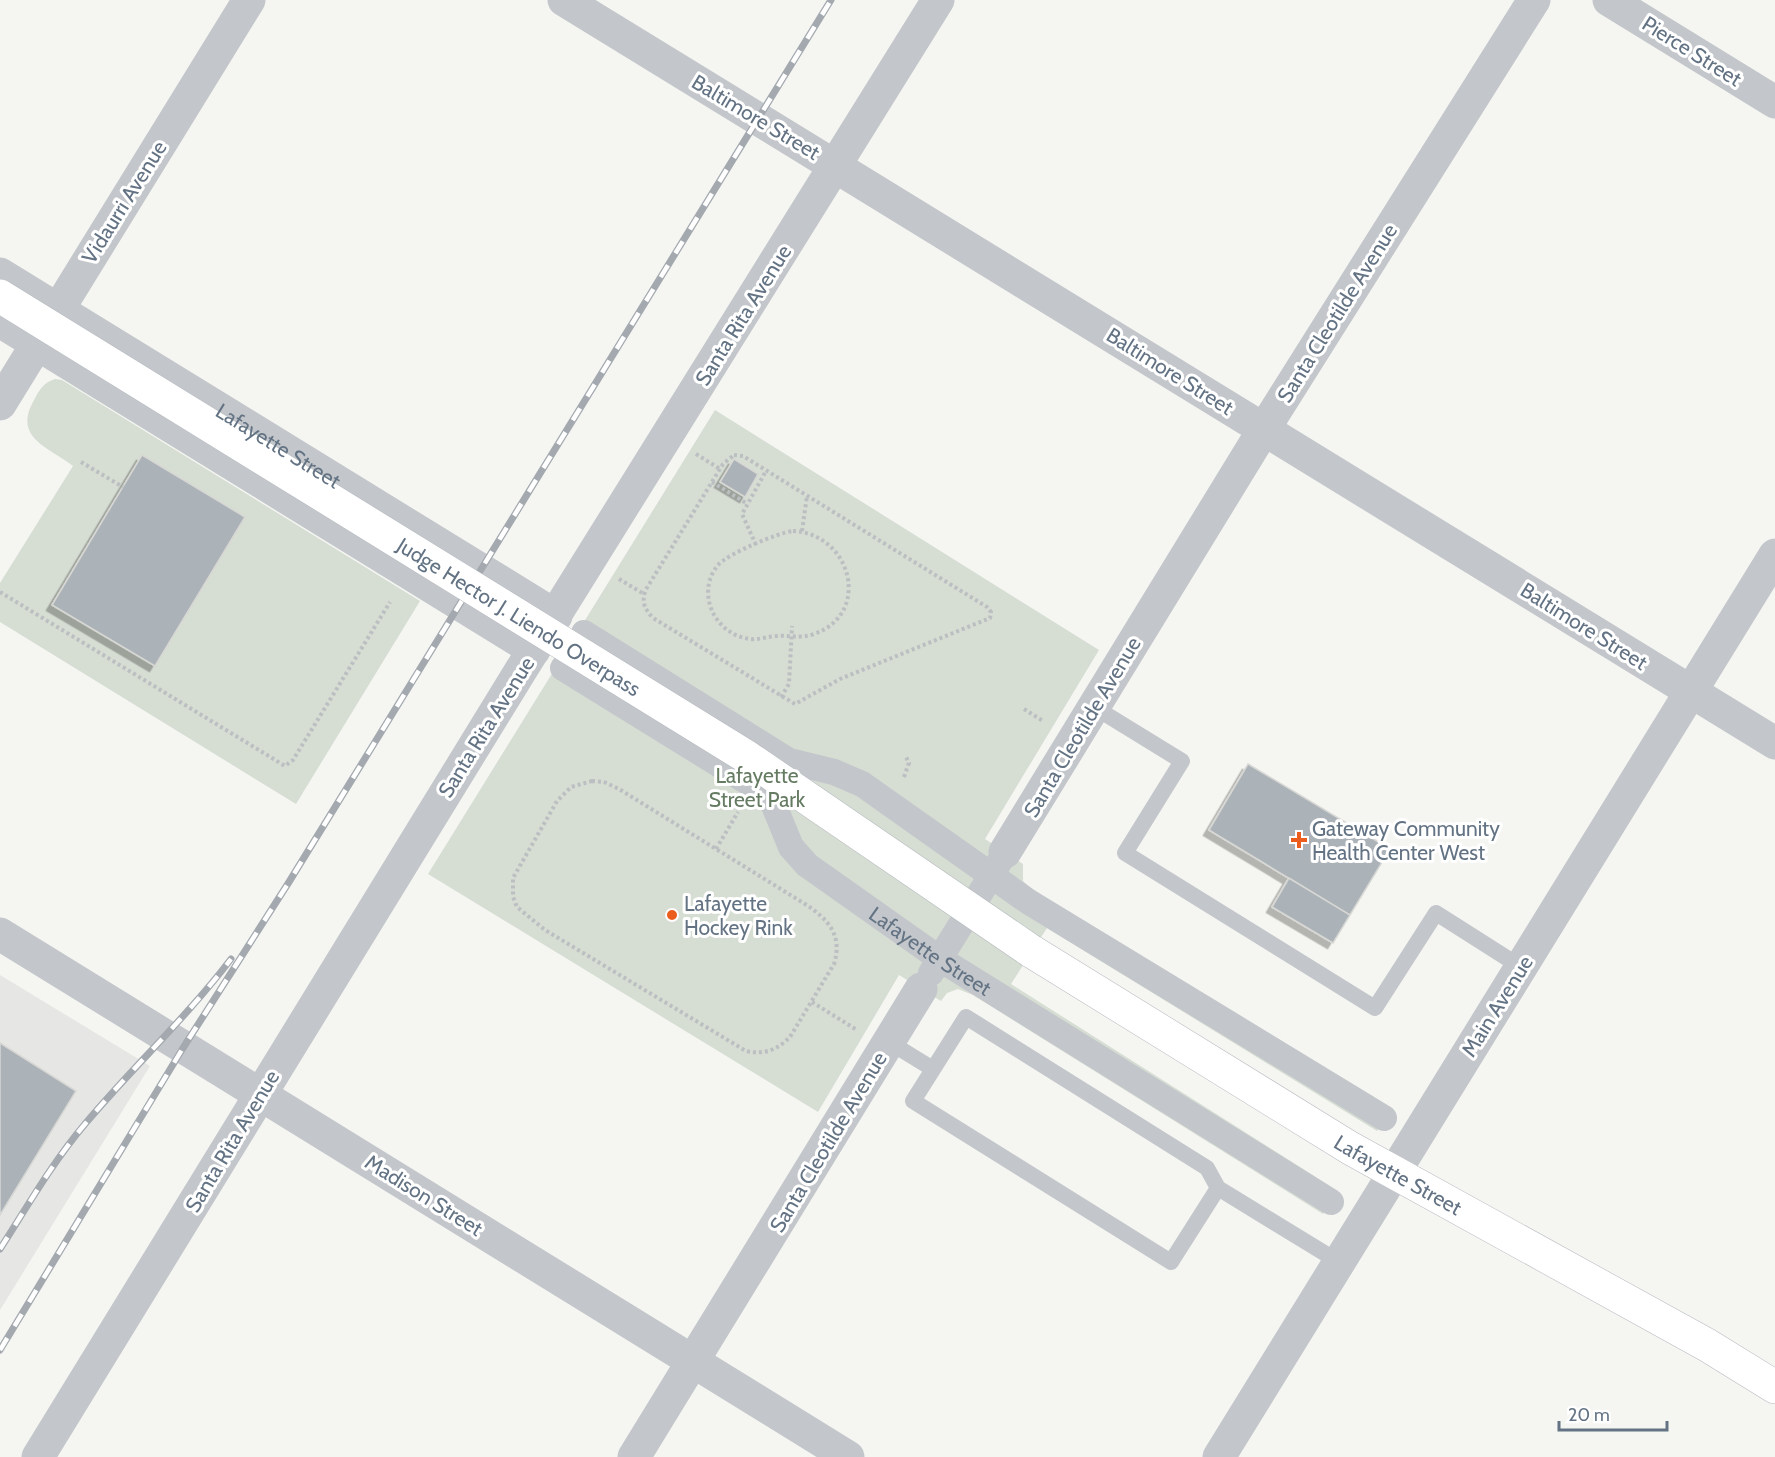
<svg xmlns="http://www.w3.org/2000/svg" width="1775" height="1457" font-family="Cabin,sans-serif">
<defs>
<filter id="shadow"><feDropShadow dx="-5.5" dy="5.5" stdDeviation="0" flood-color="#0004"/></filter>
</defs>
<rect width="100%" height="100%" fill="#f5f6f2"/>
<path fill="#e6e7e5" d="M0,975l150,91 -150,244z"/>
<path fill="#d6ddd3" d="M55,379l7,1 358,221 -124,203 -296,-182v-39l73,-117c-23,-18 -60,-28 -40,-64 6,-11 9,-19 22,-23z
M715,410l384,240 -114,189 38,25v17l7,7 354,230 -7,13 -330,-203 -36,56 327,207 -15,23 -350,-219 -15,-6 -11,4 -6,8 -42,-26 -81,137 -390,-238z"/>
<path fill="#abb2b8" stroke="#d7d7d4" stroke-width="1.5" filter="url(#shadow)" d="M142,455l103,62 -90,149 -103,-61z
M734,459l24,15 -13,23 -25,-15z
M1248,764l142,85 -40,66 -141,-85z
M1289,878l61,37 -17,28 -61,-36z
M0,1043l76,48 -76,124z"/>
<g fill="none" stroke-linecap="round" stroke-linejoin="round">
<defs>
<g id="secondary">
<path id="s3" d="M1031,951l319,197 357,197 68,42"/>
</g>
</defs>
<use href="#secondary" stroke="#b5babf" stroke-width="34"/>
<path stroke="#bcbfc1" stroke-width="4" stroke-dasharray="3 3" stroke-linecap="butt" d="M696,454l24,15
M734,455l9,1 244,151 4,5 -1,6 -150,61 -45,25 -142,-86c-9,-10 -11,-15 -8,-27l78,-127z
M81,462l42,25
M712,482l34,21
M793,531c59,3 79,83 21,103 -13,5 -24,1 -36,2 -10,0 -18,4 -27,3 -36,-3 -57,-47 -32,-75 11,-11 58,-31 74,-33z
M802,531l5,-35
M756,545l-14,-31 24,-43
M619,579l25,15
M0,592l285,174 8,-6 97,-158
M781,697l8,-13 3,-58
M1024,709l19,12
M904,777l5,-14 -4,-8
M592,781l12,1 15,7 186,115c23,15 38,31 29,60l-44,73c-13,13 -26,18 -44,14l-201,-121 -28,-23 -4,-10v-19l44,-77 14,-14z
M716,849l22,-37
M812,1002l45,28"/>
<path stroke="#c3c6ca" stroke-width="16" d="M1094,707l88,54 -57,92 250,155 61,-95 85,54
M889,1042l44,27
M1218,1188l-11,-20 -241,-151 -53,84 258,161 47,-74 121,74"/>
<g stroke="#c3c6ca" stroke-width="26">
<path d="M584,633l205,128 45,11 28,12 167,118 355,216"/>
<path id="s1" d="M563,668l191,118 19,17 18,44 16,18 133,94 391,243"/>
<path d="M931,973l69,-112"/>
</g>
<g stroke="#c3c6ca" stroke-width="33">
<path d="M1609,0l166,102"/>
<path id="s2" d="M0,274l556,342"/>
<path d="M0,321l534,329"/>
<path d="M0,404l249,-404"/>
<path d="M1005,852l259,-423 270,-429"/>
<path d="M0,934l848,523"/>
<path d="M38,1457l483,-787 417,-670"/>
<path d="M634,1457l287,-468"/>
<path d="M1219,1457l556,-902"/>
</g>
<path stroke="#c3c6ca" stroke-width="33" d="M564,0l1211,743"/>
<use href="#secondary" stroke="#fff" stroke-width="33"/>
<defs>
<path id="rail" d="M0,1249c27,-42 52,-86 85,-125 47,-56 101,-106 146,-165
M0,1350l183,-302 106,-166 542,-882"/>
</defs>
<use href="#rail" stroke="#a3a9af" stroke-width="7"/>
<use href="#rail" stroke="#fff" stroke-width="4.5" stroke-dasharray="14" stroke-linecap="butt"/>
<defs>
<g id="secondary-bridge">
<path id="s4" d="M0,296l747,461 284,194"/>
</g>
</defs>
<use href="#secondary-bridge" stroke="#b5babf" stroke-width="34" stroke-linecap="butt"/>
<use href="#secondary-bridge" stroke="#fff" stroke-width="33"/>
</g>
<g fill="#ea5d1d" stroke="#fff" stroke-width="2">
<path d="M1296 831h6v6h6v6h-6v6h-6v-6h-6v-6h6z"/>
<circle cx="672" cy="915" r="6"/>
</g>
<g text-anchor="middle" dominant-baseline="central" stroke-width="6" stroke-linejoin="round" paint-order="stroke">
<g font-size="21" fill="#637384" stroke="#fff">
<text transform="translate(1692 51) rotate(32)">Pierce Street</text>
<text transform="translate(756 117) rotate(31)">Baltimore Street</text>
<text transform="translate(124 202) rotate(-58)">Vidaurri Avenue</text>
<text transform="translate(1337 313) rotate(-58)">Santa Cleotilde Avenue</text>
<text transform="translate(743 315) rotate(-58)">Santa Rita Avenue</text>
<text transform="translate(1170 371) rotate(32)">Baltimore Street</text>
<text stroke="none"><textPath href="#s2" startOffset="327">Lafayette Street</textPath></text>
<text stroke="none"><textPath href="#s4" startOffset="610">Judge Hector J. Liendo Overpass</textPath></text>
<text transform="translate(1584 626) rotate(32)">Baltimore Street</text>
<text transform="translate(486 727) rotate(-58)">Santa Rita Avenue</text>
<text transform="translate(1082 727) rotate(-59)">Santa Cleotilde Avenue</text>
<text stroke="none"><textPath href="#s1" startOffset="472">Lafayette Street</textPath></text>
<text transform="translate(1497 1006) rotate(-58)">Main Avenue</text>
<text transform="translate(232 1141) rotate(-59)">Santa Rita Avenue</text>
<text transform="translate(828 1142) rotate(-59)">Santa Cleotilde Avenue</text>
<text stroke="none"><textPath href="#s3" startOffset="430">Lafayette Street</textPath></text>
<text transform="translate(424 1195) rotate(32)">Madison Street</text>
</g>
<g font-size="21" fill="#657b62" stroke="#fff">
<text x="757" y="775">Lafayette<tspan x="757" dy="24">Street Park</tspan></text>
</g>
<g font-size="21" fill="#637384" stroke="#fff" text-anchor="start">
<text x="1312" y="828">Gateway Community<tspan x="1312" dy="24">Health Center West</tspan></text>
<text x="684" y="903">Lafayette<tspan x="684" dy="24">Hockey Rink</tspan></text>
</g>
</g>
<path d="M1559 1421v9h108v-9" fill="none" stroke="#637384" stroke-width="3"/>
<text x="1568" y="1421" font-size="18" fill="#637384" stroke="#ffffff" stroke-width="4.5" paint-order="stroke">20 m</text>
</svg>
